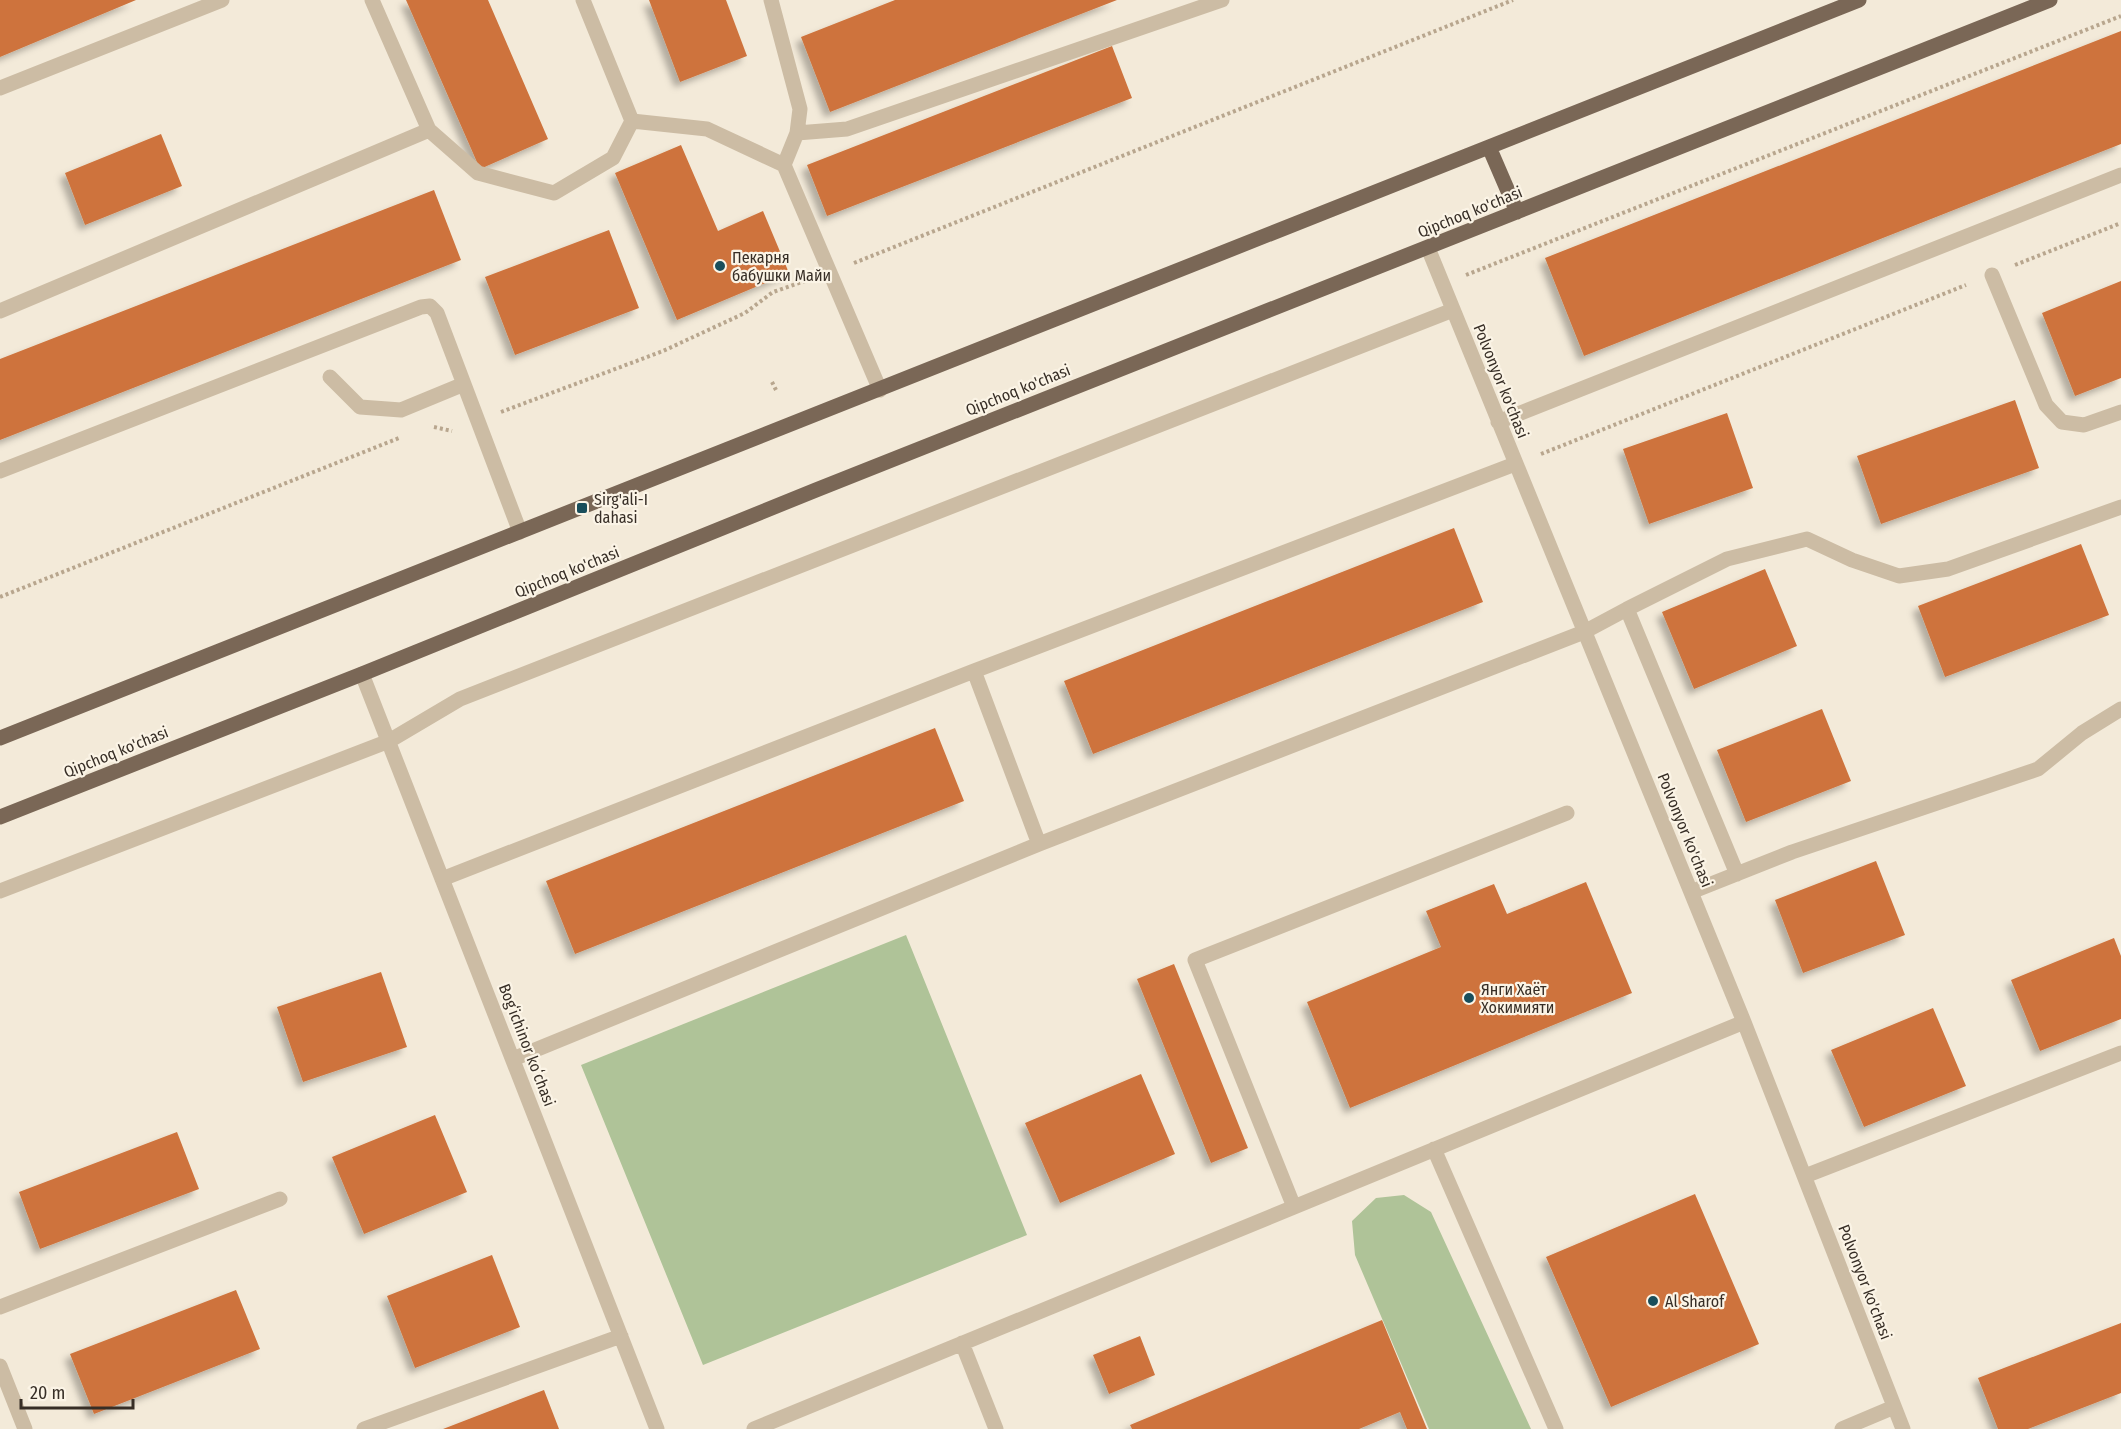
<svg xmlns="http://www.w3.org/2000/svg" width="2121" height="1429" font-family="'Fira Sans Condensed',sans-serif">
<defs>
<filter id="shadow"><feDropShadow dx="-5.5" dy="5.5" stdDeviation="3" flood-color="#0004"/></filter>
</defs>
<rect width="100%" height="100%" fill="#f3ead9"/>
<path fill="#afc398" d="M906,935l121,300 -324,130 -122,-300z
M1404,1195l27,17 100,217h-102l-74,-174 -3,-34 24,-23z"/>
<path fill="#ce733c" filter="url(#shadow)" d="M0,0h136l-136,57z
M406,0h82l60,139 -68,30z
M649,0h77l21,56 -67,26z
M895,0h222l-287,112 -29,-75z
M2121,31v113l-537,212 -39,-98z
M1112,46l20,52 -305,118 -20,-51z
M161,134l21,52 -97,39 -20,-52z
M681,145l37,86 45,-20 26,62 -112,47 -62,-147z
M434,190l27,70 -461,180v-81z
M609,230l30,78 -124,47 -30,-78z
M2121,281v97l-46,18 -33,-83z
M2015,400l24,68 -158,56 -24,-68z
M1727,413l26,75 -104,36 -26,-75z
M1454,528l29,74 -390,152 -29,-73z
M2081,544l28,71 -164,62 -27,-71z
M1765,569l32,77 -103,43 -32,-77z
M1822,709l29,72 -105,41 -29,-72z
M935,728l29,73 -389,153 -29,-73z
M1876,861l29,74 -102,38 -28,-73z
M1586,882l46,111 -282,115 -43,-106 134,-55 -15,-36 68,-27 13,30z
M2114,938l7,18v63l-81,32 -29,-71z
M1174,964l74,184 -37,15 -74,-184z
M381,972l26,75 -104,35 -26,-75z
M1933,1008l33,78 -102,41 -33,-77z
M1141,1074l34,80 -115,49 -35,-80z
M435,1115l32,77 -103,42 -32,-77z
M177,1132l22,57 -159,60 -21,-57z
M1695,1194l64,150 -148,63 -65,-150z
M492,1255l28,72 -105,41 -28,-72z
M236,1290l24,59 -166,65 -24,-60z
M1382,1320l45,109h-20l-7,-17 -41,17h-227l-2,-4z
M2121,1323v70l-93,36h-30l-20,-51z
M1140,1336l15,39 -46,19 -16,-39z
M544,1390l15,39h-116z"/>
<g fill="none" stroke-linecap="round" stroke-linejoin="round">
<path stroke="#b8a68e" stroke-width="4" stroke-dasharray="3 3" stroke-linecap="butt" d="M854,263l659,-263
M2015,265l106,-42
M1466,275l655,-259
M772,382l4,8
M501,412l162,-61 82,-38 28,-21 32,-11
M434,427l18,4
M1541,454l425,-169
M0,597l399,-159"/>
<path stroke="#ccbca4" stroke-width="15" d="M372,0l57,130 49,43 76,20 59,-35 19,-37
M583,0l49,121 75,8 77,36 96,225
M771,0l29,109 -3,24 -13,32
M0,88l222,-88
M797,133l50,-4 375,-129
M1428,248l316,774 159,407
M1992,275l54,130 16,17 22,3 37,-13
M0,311l429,-181
M330,377l30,30 41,3 63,-26
M1498,422l623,-247
M0,471l421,-164 9,-1 7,7 83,219
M1627,609l100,-50 80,-20 45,21 47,16 49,-7 173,-62
M974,671l65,173
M362,674l295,755
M442,879l532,-208 541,-207
M0,891l389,-150 71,-42 993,-389
M1691,892l101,-40 246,-83 44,-36 39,-24
M513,1059l526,-215 545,-212 43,-23 110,265
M1434,1149l122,280
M1805,1176l316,-123
M1294,1207l-99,-247 372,-147
M0,1307l280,-108
M962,1343l34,86
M0,1366l25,63
M364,1429l257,-93
M754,1429l990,-407
M1842,1429l52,-22"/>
<path stroke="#7a6756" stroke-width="15" d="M1489,147l28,65
M0,738l1859,-738
M0,817l362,-143 454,-184 1234,-490"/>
</g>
<g fill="#194e5b" stroke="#fbf4e6" stroke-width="2">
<circle cx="720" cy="266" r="6"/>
<rect x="576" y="502" width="12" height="12" rx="3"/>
<circle cx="1469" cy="998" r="6"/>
<circle cx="1653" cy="1301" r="6"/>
</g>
<g text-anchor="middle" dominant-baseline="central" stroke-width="4.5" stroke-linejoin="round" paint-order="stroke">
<g font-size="16" fill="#372e26" stroke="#fbf4e6">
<text transform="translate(1470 212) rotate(-22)">Qipchoq ko'chasi</text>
<text transform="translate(1501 381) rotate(68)">Polvonyor ko'chasi</text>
<text transform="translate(1018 390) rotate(-22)">Qipchoq ko'chasi</text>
<text transform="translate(567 572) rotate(-22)">Qipchoq ko'chasi</text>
<text transform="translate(116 752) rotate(-22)">Qipchoq ko'chasi</text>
<text transform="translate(1685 830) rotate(68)">Polvonyor ko'chasi</text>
<text transform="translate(527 1045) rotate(69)">Bogʻichinor koʻchasi</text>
<text transform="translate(1865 1282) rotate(69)">Polvonyor ko'chasi</text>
</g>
<g font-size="16" fill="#372e26" stroke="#fbf4e6" text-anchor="start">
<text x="732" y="257">Пекарня<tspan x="732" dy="18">бабушки Майи</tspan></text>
<text x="594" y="499">Sirg'ali-I<tspan x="594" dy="18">dahasi</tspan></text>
<text x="1481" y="989">Янги Хаёт<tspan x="1481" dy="18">Хокимияти</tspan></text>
<text x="1665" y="1301">Al Sharof</text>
</g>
</g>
<path d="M21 1399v9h112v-9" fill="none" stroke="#372e26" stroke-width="3"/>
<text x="30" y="1399" font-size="18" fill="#372e26" stroke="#fbf4e6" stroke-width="4.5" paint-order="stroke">20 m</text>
</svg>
